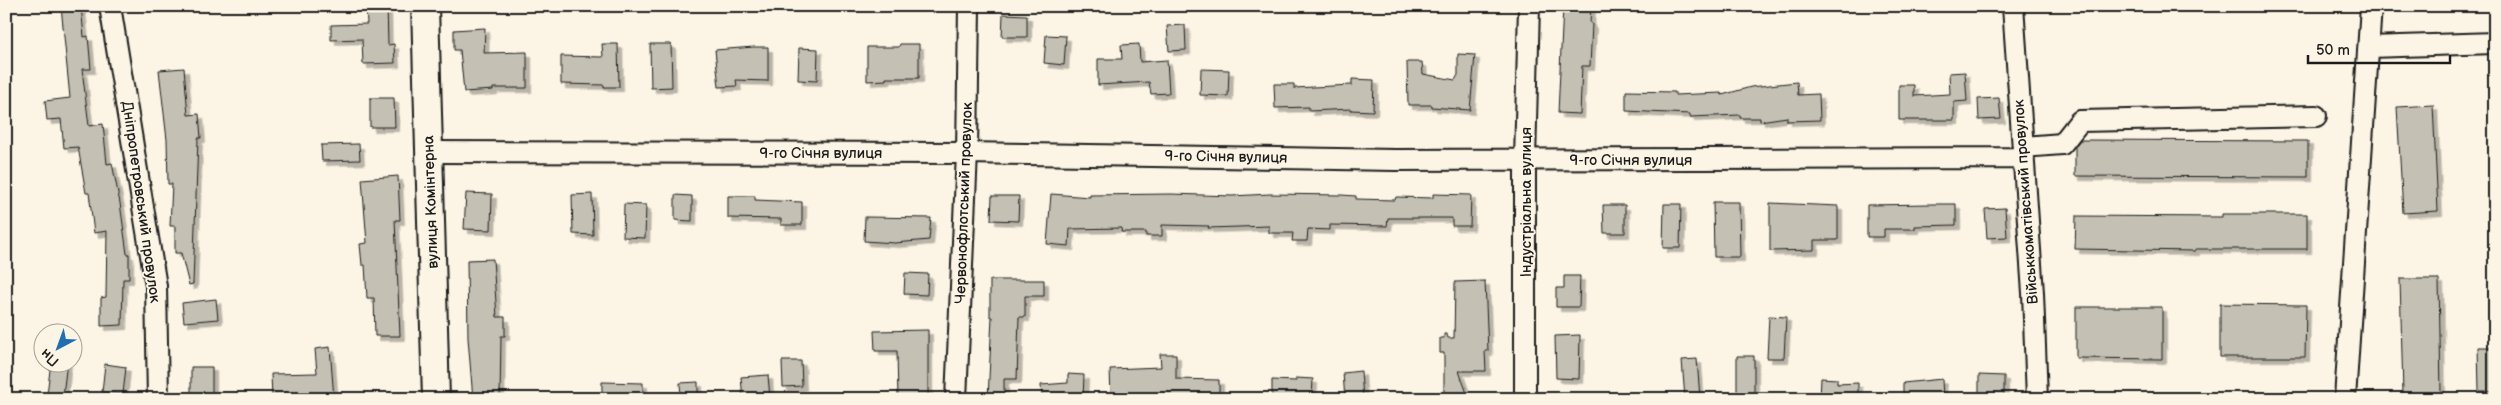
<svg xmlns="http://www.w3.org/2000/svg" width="2501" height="405" font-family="'Balsamiq Sans',sans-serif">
<defs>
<filter id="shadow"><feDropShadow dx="4.5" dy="4.5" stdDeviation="0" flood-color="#0004"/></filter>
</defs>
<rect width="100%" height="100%" fill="#fcf5e5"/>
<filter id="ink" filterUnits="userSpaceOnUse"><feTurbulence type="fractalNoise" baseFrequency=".02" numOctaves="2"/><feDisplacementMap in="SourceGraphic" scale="10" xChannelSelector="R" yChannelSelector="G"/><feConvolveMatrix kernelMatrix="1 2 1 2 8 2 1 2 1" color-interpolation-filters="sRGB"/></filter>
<g filter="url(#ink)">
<path fill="#c4c0b3" stroke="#1c1c1c" filter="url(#shadow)" d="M61,6h20l3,31 4,-1 3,33h-9l7,57 14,-2 4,40 5,-1 8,40 7,51h2v25h-6l-1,46 -21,1v-28l5,-1 1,-66 -13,2 -5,-40h-3l-8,-46 -14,1 -3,-29 -14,1 -2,-19 25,-3z
M366,6h21l1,39 6,-1 1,19 -32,1 -1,-25 -31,1v-15l36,-1z
M1563,6h28l-1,17 2,1 -2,42h-8l-2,48 -22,-1z
M1003,14l24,1v22h-25z
M1185,25l1,25 -17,1 -2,-25z
M485,28l-1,25 43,-1v36h-34v2l-29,2 -4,-42h-6v-20z
M1046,35l20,1 -2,29 -20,-2z
M602,44h16l1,43h-15v-2l-43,-1v-28l42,1z
M650,44h21l1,43 -21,1z
M900,44h19v34h-33v2l-19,1v-34h32z
M1139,44l1,18 27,-2 2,33 -18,1 -2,-12 -51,3v-26h24l-1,-14z
M754,47h14v34l-32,-1 1,6 -18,1 -4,-37z
M799,48l19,1 -1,32 -19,-1z
M1458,54l17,1 -5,55 -38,-3v-2h-24l-1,-43h15l1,12 32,6 3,-5z
M184,68l4,47 11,-1 2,24h-3l-5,146 -4,1 -8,-32h-6v-27h-5l2,-42h-4l-1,-44 -8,-70z
M1201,69l28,1 -1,26 -28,-1z
M1965,72l2,29 -13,1v18h-55v-35h15v11l36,-2 -1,-21z
M1352,79l22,1 -1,31 -22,-1v-1l-42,2v-4l-34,1 -1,-24h20v4l58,-3z
M1797,82l1,13 21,-1 1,26 -33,1v-4l-27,4v-3h-20v-3l-50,2v-3l-64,-3v-20l49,1v3l46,-2 1,2 29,-8z
M370,98h24l1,29h-25z
M1999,98l2,21 -22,1 -1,-21z
M2433,105l5,106 -35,2 -6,-106z
M2080,140l228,1v36l-233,-1v-30z
M359,144l1,16 -38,1 -1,-16z
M398,176l2,44h-5l5,116h-25l-1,-38h-7l-2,-33h-3l-2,-21 7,-1 -5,-64z
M466,193l26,1 -1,36 -27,-1z
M592,194l1,41 -20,-1 -1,-39z
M1051,194l39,3v-2l81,-1 61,2 38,-2 71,1 15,1v3l39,1 1,-3 37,1v-4l38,1 -1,31h-18v-8h-64l-1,8 -57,-1v5l-22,-1 -1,12h-15l1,-8h-24v-7l-61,2 1,-2 -47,-1v11h-16v-4h-25l1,-4 -52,1 -1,17 -22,-2z
M675,195l17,1v25l-17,-1z
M728,196h27v4l47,2v23h-21v-6l-53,-1z
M992,196h27l-1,25 -27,-1z
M1713,202h26l1,55h-26z
M1770,203l68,3v34h-24v10l-44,1z
M624,204l22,1 -1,33 -22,-1z
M1664,204h17l-1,44h-17z
M1930,204h26v21l-41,1v3h-31v8h-17v-32z
M1603,205h22v28h-21z
M2005,208l2,29 -20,1 -2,-29z
M2222,214h85v35h-112v2l-120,-2 1,-33 146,1z
M865,217l66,1 -2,22 -34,3 -31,-2z
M493,259l4,58h8v19h-4l-1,63h-27l-5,-61 -1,-78z
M905,273l23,1 -1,21 -23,-1z
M1564,276h16l-1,31h-23v-19h8z
M2400,279h39l2,115h-38z
M990,280h54v16h-19v21h-6l-2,62h-13v20h-16l4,-82h-2z
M1485,281l3,70h-3l1,20h-27l10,28h-25v-46h-4v-15h4v-4h2l2,4h6l1,-56z
M216,299l2,20 -34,3 -2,-19z
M2220,304l86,1 -1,52h-85z
M2076,307h86v52l-86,-1z
M1769,316l17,1 -2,41h-17z
M928,330v69h-30l-1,-48h-22l-1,-20z
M1580,335l-1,44 -23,-1 -1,-42z
M330,347l4,52h-62l-1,-25 46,-1 -2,-24z
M2478,347h17v44h-16z
M1160,354h16v25l43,1v19h-108l-1,-30 51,-2z
M1737,356h17v43h-17z
M1697,359l3,39 -15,1 -3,-39z
M782,361h19l1,25 -19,1z
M51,362h16l-4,33 -16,-1z
M105,364l21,3 -3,27 -21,-2z
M191,367h21v32h-21z
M1361,371l2,28h-18l-2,-26z
M1068,374l16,1 -1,24h-41l-1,-14 27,-2z
M768,375l2,24h-27l-2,-22z
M1979,375l25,1v23h-25z
M1296,378l17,1 -1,20h-40v-19l24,1z
M1821,378l16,1v5l21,-1v16h-38z
M1942,379l1,20h-40v-16z
M602,382l41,1v16h-41z
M698,382v17h-17l-1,-16z"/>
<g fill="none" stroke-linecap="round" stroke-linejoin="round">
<defs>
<path id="minor" d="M110,6l46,280 2,113
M2013,6l20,287 4,106
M2369,47l126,-4
M2023,147l39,-3 18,-23 236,-5
M429,152l538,1 428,7 629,-2
M956,399l11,-246 2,-147
M1525,399v-239l4,-154
M2345,399l26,-393"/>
<path id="major" d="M425,6l11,393"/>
</defs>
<use href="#minor" stroke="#1c1c1c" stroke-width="24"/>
<use href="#major" stroke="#1c1c1c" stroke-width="30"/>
<use href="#minor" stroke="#fcf5e5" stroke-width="20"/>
<use href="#major" stroke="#fcf5e5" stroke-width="26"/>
</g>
</g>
<g text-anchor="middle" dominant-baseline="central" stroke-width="4" stroke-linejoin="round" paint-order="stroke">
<g font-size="15" fill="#1c1c1c" stroke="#fcf5e5">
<text x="821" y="153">9-го Січня вулиця</text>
<text transform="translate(1226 157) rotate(1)">9-го Січня вулиця</text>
<text x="1631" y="160">9-го Січня вулиця</text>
<text transform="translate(141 202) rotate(82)">Дніпропетровський провулок</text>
<text transform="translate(431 202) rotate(-92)">вулиця Комінтерна</text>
<text transform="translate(1526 202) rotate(-90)">Індустріальна вулиця</text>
<text transform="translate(2026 202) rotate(-94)">Військкоматівський провулок</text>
<text transform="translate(964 203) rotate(-88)">Червонофлотський провулок</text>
</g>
</g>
<rect width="2501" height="405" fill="none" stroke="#fcf5e5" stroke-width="25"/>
<rect x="12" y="12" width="2476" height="380" fill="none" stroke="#1c1c1c" stroke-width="2" filter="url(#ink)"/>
<g transform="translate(58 348) rotate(221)"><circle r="24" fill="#fcf5e5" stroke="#a29e95"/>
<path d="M0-4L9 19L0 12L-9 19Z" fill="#1f6fb2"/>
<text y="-8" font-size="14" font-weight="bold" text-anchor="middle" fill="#1c1c1c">Пн</text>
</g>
<path d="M2308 55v8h142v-8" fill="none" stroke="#1c1c1c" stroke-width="2.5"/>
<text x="2316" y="55" font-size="15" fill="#1c1c1c" stroke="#fcf5e5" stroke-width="4" paint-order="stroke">50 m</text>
</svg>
